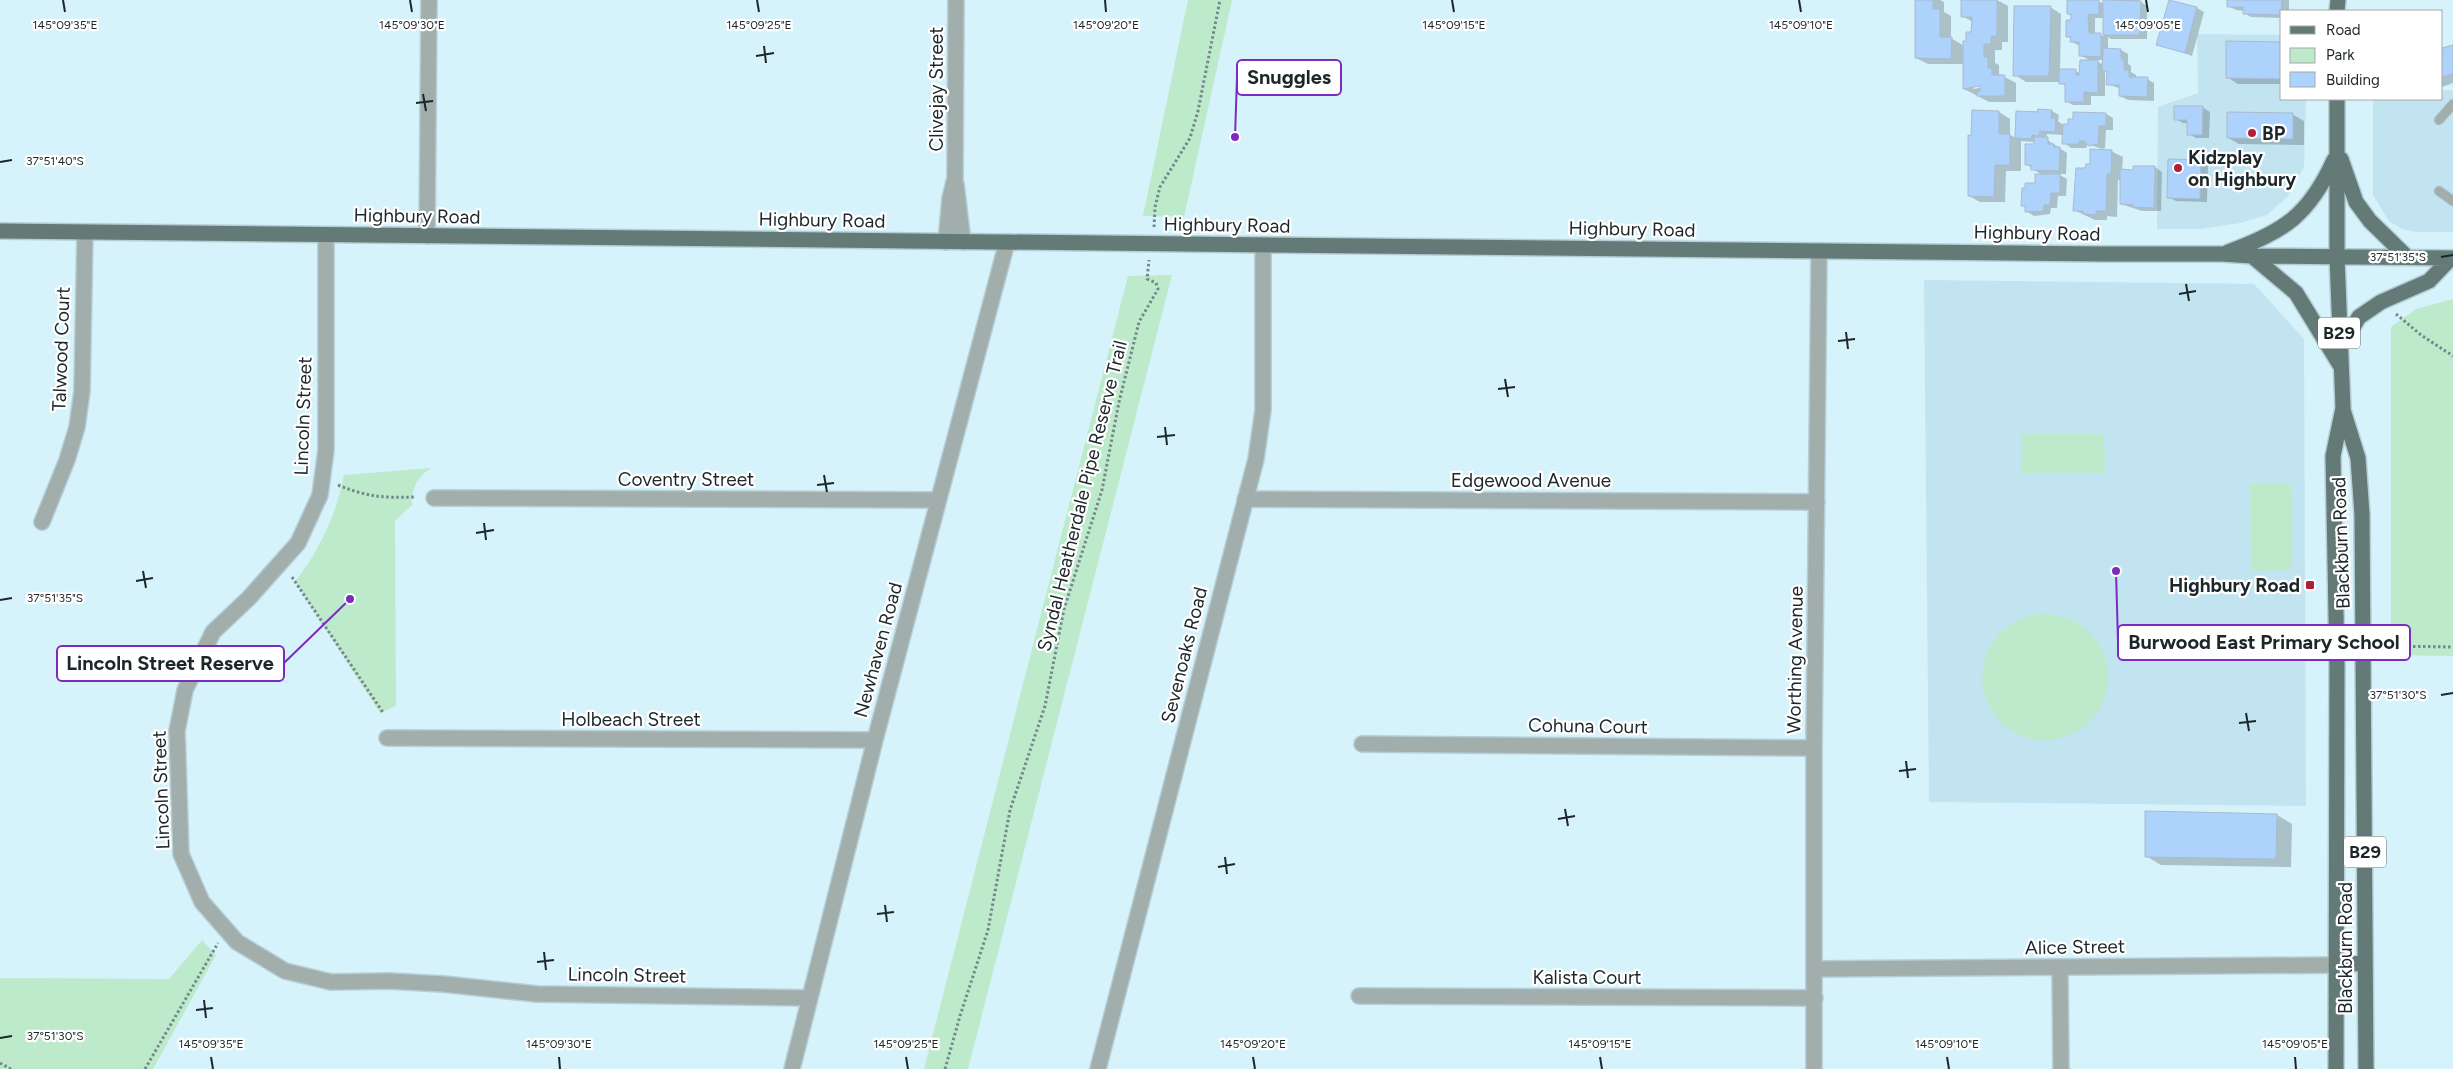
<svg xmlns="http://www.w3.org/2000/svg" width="2453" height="1069" font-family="Figtree,sans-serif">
<rect width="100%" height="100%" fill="#d6f2fb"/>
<path fill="#c1e4f0" d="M2197,34l85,1v64h24l-2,68 -17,30 -20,18 -27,8 -40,6h-43l1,-122 40,-14z
M2442,90h11v142h-38l-13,-3 -13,-8 -16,-26v-96h69z
M1924,280l330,4 50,55 2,467 -377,-4z"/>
<path fill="#bdeacb" d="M1188,0h44l-48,217 -41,-1z
M1172,275l-204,794h-44l204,-793z
M2453,299v357l-62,-1v-328l25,-18z
M2021,434h83l1,39h-84z
M431,468c-14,9 -20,21 -19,37l-17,16 1,185 -16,7 -85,-131c25,-33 41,-66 49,-107z
M2250,484h41l1,86 -41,1z
M1982 677a63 63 0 1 1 126 0a63 63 0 1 1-126 0Z
M202,940l14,15 -63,114h-153v-91l169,1z"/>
<path fill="#0003" fill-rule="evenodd" d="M1917,0h23l4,2v10l7,4v22l13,8 9,-13v-11l-11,-6 1,-16h34l11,6v36h-6v8h-7v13l4,2v9l17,9v19h-27l-25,-13v-25h-36l-12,-6zM1986,84v3l-13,2v-3z
M2114,0h24l9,6v33h-36l-3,-2v13h13l7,4v10l3,2v6l5,3v3l11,1 7,4v18l-26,-1 -8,-4 1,-7 -13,-5v-11l-3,-2v25h-14v9h-18l-7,-4v-14l-5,-5h-35l-11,-7 35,-68 11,7 -1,57h16l5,3 10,-13 -11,-6v-9l-8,-4v-3l-5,-3 5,-15v-5l-4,-2 30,-13 6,3zM2095,18h9v18l-9,-2zM2095,60h9v5l-4,-2z
M2229,0h60v11h-7v7l-31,-1 -7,-4v-2l-8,-1 -8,-4z
M2197,8l7,4 -12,44 -34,-12z
M2282,44v40h-44l-11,-7z
M2453,46v37l-11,4v-37z
M2202,107l8,5 -1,26h-13l-7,-4v-11h-6l-7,-4z
M2052,111l7,4 -1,6 5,4 43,-11 7,4v12h-7l-1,18 -3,1 -14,-5 -2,4h-15l-7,-5v-8l-17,-1 -1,5 21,14 -1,21h-8l9,5 -1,17h-8l-1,12h-6l-1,6 -16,2 -8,-5v-3l-3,-3 19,-30 -16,-11 9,-22 -14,-1v30h-15l-1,31h-25l-11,-6 4,-84h26l11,7v16l6,3 1,-26z
M2292,114l12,7v24l-65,-1 -11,-6z
M2111,151l12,6 -1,14 33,-4 7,5 -1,39h-19l-21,-7v-24h-3l-1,37 -10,-1v4h-12l-21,-10 12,-41z
M2169,160l32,1 7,4 -1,37 -31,-1 -8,-4z
M2277,815l15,9 -1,43 -130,-2 -15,-9z"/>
<path fill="#add3fd" stroke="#aabacd" d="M1915,0h18v9h7v28h12l-1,22 -36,-1z
M1961,0h36v36h-6v8h-7v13h4v11h4v7h13v21h-28v-4h3v-6l-17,3v-48h3v-9h5l1,-15h-11z
M2067,0h32v15l-11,-1 1,19h12v24l-22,-1v-14h-9l1,-5h-5v-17h5v-6h-4z
M2103,0l38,1 -1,34h-37z
M2169,0l28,7 -12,46 -29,-8z
M2227,0h55l-1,15 -38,-1v-7h-16z
M2014,6h37l-2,70h-36z
M2226,41l56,1 -1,37 -55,-1z
M2453,45v29l-11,3v-29z
M2103,48l18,1v10l3,2v9h5v7h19l-1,20 -28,-1v-11h-13l1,-14h-5z
M2080,60h18v33l-14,-1v10h-19v-18h-6v-15h17v6h3z
M2174,106h29l-1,29h-15v-15h-13z
M2038,109l14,1 -1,8h5l-1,14 -15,-1 -1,5 -7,-1 -1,4 -16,-1 1,-27 21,1z
M1972,110l27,1v23h11v31h-15l-1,32 -26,-1v-61l3,1z
M2073,112l33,1v13h-7l-1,18 -9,2 -5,-5h-5v3h-17l1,-20h5v-5h5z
M2227,112l66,1v26l-66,-1z
M2034,137h14v7h6v3h6l-1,24 -28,-1v-5h-6v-21h9z
M2090,149l22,1 -1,24h-4l-1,37h-10v4l-13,-1v-3h-10l3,-43h9l1,-4h4z
M2168,159l33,1 -1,39 -33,-1z
M2133,166h22l-1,42 -21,-1v-2l-13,-1v-35l13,1z
M2035,174h25v19h-9l-1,12h-6v6l-19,1v-6h-4l1,-18h3v-5h10z
M2145,811l132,3 -1,45 -131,-2z"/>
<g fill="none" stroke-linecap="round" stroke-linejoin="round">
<defs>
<path id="lane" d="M2439,120l14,-16
M2439,191l14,10"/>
<path id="street" d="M956,184l7,58
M326,235v215l-6,45 -22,48 -49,55 -36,34 -28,58 -8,41 4,123 21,48 35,40 48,29 46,11 58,-1 54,3 94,10 272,4
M427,236l2,-236
M946,242l4,-44 5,-20 1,-178
M434,498l504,2
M1245,499l572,3
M42,522l25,-62 10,-33 5,-36 3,-159
M387,738l488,2
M1362,744l452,4
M2060,968l1,101
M1815,969l521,-4
M1359,996l456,2
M792,1069l83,-329 132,-498
M1098,1069l158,-610 7,-49v-165
M1814,1069v-321l5,-497"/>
<path id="primary" d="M2337,11l1,-11
M2341,159l15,43 14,19 37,36
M0,231l2101,23h121l30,2 201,2
M2228,252c56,-20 81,-37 106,-92
M2252,256l44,37 44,72
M2340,348l19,-31 22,-15 48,-21 22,-23
M2343,410l15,48 4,56 4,555
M2336,965l29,-2
M2336,1069l1,-402 -4,-211 10,-48 -6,-151v-158"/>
</defs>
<use href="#lane" stroke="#b5cdd5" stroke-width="11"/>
<use href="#street" stroke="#b5cdd5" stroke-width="18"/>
<use href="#primary" stroke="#b5cdd5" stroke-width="18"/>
<path stroke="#75878d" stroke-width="3" stroke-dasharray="2.5 2.5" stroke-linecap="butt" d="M1154,227l1,-20 5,-20 30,-49 8,-27 22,-111
M2396,314l25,21 32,21
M338,485c29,12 46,13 76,12
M292,577l92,137
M2388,646l65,1
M0,1063l11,6
M145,1069l73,-126
M945,1069l15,-53 28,-86 22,-120 35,-104 19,-97 38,-119 17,-88 20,-80 19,-33 -2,-6 -9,-4 2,-19"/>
<use href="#lane" stroke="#a1aeac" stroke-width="9"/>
<use href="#street" stroke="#a1aeac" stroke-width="15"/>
<use href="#primary" stroke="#637a77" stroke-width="15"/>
</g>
<path fill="none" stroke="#1d272a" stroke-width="2" d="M63,0l2,12M410,0l2,12M757,0l2,12M1105,0l1,12M1452,0l2,12M1799,0l2,12M2146,0l2,12M764,46l2,17M756,56l18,-3M423,94l3,17M416,103l17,-2M0,162l12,-2M2441,257l12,-2M2186,284l3,17M2179,294l17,-3M1846,332l2,17M1838,341l17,-2M1505,379l3,18M1498,389l17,-2M1165,427l2,18M1157,437l18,-2M824,475l3,17M817,485l17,-2M484,523l2,17M476,533l18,-3M143,571l3,17M136,581l17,-3M0,600l12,-2M2441,695l12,-2M2246,713l3,18M2239,723l17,-2M1906,761l2,17M1899,771l17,-2M1565,809l3,17M1558,819l17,-3M1225,857l2,17M1218,867l17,-3M885,905l2,17M877,914l17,-2M544,952l2,18M537,962l17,-2M204,1000l2,18M196,1010l17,-2M0,1038l12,-2M211,1057l2,12M559,1057l1,12M906,1057l2,12M1253,1057l2,12M1600,1057l2,12M1947,1057l2,12M2295,1057l1,12"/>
<g fill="#b11e35" stroke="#fff" stroke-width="2">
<circle cx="2252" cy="133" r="5"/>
<circle cx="2178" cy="168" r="5"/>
<rect x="2305" y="580" width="10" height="10" rx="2.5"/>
</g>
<g text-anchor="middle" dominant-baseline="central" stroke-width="4.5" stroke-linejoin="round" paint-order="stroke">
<g fill="#fff" stroke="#61686a" stroke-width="1">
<rect x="2318" y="317.5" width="42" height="31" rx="4"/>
<rect x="2344" y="836.5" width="42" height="31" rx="4"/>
</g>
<g font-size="18" font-weight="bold" fill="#1d272a">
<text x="2339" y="333">B29</text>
<text x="2365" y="852">B29</text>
</g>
<g font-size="19" fill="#1d272a" stroke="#fff">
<text transform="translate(936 89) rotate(-90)">Clivejay Street</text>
<text transform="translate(417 216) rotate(1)">Highbury Road</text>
<text transform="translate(822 220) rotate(1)">Highbury Road</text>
<text transform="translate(1227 225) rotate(1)">Highbury Road</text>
<text transform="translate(1632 229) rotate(1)">Highbury Road</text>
<text transform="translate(2037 233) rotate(1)">Highbury Road</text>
<text transform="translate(61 349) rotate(-88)">Talwood Court</text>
<text transform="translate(303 416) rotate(-88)">Lincoln Street</text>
<text x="686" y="479">Coventry Street</text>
<text x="1531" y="480">Edgewood Avenue</text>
<text transform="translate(1082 496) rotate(-76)">Syndal Heatherdale Pipe Reserve Trail</text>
<text transform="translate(2341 543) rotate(-92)">Blackburn Road</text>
<text transform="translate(878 650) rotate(-75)">Newhaven Road</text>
<text transform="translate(1184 655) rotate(-76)">Sevenoaks Road</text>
<text transform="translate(1795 660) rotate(-89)">Worthing Avenue</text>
<text x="631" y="719">Holbeach Street</text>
<text transform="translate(1588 726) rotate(1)">Cohuna Court</text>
<text transform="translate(161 790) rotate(-92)">Lincoln Street</text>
<text transform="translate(2075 947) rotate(-1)">Alice Street</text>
<text transform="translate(2345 948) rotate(-90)">Blackburn Road</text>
<text transform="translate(627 975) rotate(1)">Lincoln Street</text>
<text x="1587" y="977">Kalista Court</text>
</g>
<g font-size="19" font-weight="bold" fill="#1d272a" stroke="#fff" text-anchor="start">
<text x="2262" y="133">BP</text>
<text x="2188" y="157">Kidzplay<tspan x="2188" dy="22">on Highbury</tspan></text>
<text x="2300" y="585" text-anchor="end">Highbury Road</text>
</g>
</g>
<g font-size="12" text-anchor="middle" fill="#1d272a" stroke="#fff" stroke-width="4.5" stroke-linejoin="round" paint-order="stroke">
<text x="65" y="29">145°09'35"E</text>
<text x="412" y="29">145°09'30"E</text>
<text x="759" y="29">145°09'25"E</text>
<text x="1106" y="29">145°09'20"E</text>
<text x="1454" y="29">145°09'15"E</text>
<text x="1801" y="29">145°09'10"E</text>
<text x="2148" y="29">145°09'05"E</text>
<text x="55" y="165">37°51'40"S</text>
<text x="2398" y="261">37°51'35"S</text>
<text x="55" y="602">37°51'35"S</text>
<text x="2398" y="699">37°51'30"S</text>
<text x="55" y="1040">37°51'30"S</text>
<text x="211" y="1048">145°09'35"E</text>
<text x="559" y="1048">145°09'30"E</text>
<text x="906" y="1048">145°09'25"E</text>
<text x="1253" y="1048">145°09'20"E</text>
<text x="1600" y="1048">145°09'15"E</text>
<text x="1947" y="1048">145°09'10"E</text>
<text x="2295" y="1048">145°09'05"E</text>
</g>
<path fill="none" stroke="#7b2cbf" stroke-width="2" d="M1235 137L1237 77M2116 571L2118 642M350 599L284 663"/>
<g fill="#7b2cbf" stroke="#fff" stroke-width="2">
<circle cx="1235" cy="137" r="5"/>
<circle cx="2116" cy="571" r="5"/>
<circle cx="350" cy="599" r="5"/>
</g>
<g fill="#fff" stroke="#7b2cbf" stroke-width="2">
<rect x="1237" y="60" width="104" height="35" rx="5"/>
<rect x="2118" y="625" width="292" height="35" rx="5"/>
<rect x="57" y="646" width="227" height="35" rx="5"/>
</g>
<g font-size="20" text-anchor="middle" font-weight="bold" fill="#1d272a">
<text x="1289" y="84">Snuggles</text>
<text x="2264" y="649">Burwood East Primary School</text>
<text x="170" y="670">Lincoln Street Reserve</text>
</g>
<rect x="2280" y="10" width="162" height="90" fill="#ffffff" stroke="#a5a9aa"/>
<rect x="2290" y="26" width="25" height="8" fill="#637a77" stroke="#a5a9aa"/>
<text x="2326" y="35" font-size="15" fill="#1d272a">Road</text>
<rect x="2290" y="48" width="25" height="15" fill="#bdeacb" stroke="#a5a9aa"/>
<text x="2326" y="60" font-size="15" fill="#1d272a">Park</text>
<rect x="2290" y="72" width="25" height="15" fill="#add3fd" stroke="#a5a9aa"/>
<text x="2326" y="85" font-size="15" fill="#1d272a">Building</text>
</svg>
